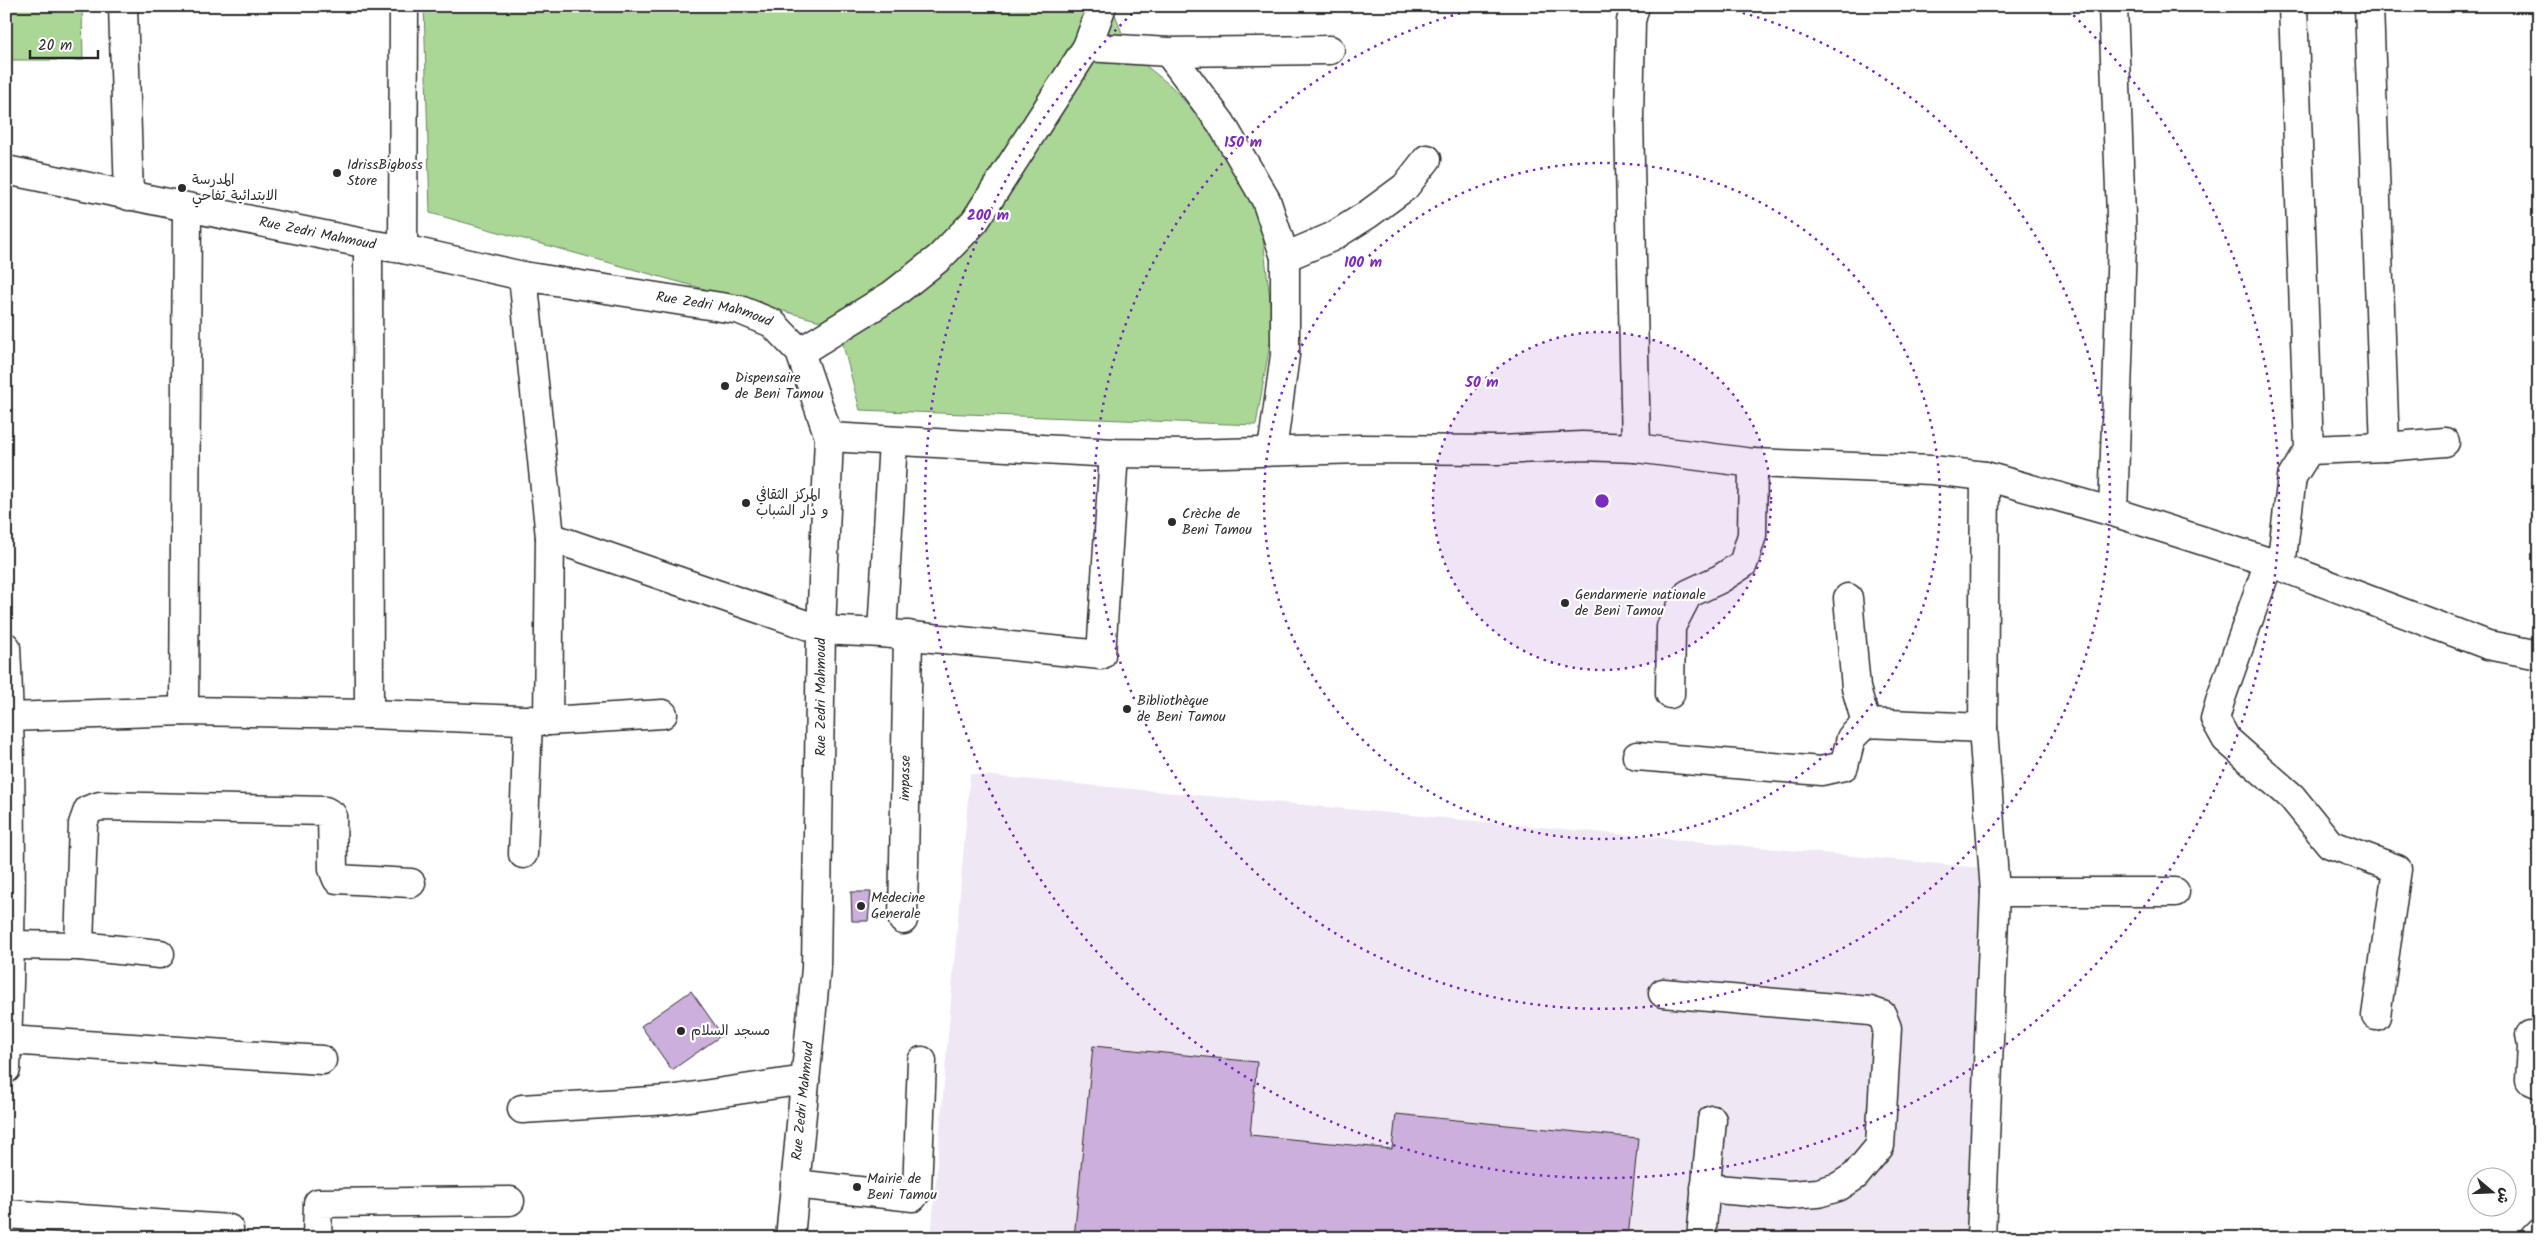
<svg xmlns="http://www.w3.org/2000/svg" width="2545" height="1244" font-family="Kalam,'Playpen Sans Arabic',sans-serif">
<rect width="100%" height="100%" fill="#fff"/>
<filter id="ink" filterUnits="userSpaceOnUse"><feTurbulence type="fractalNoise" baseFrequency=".02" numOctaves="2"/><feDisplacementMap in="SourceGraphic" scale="10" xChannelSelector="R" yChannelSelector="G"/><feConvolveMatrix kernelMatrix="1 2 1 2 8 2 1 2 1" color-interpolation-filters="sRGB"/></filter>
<g filter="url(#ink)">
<path fill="#f0e7f4" d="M970,774l1013,94 -16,370h-1036z"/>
<path fill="#aad796" stroke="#6a8160" d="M6,6h76l1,54h-77z
M424,6h688l17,46 42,34 42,46 48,89 12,105 -17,99 -396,-15 -22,-84 -408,-113z"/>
<path fill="#ccafdc" stroke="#2b2b2b" d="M851,892h20l-3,29h-16z
M691,991l31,44 -50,35 -31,-44z
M1093,1046l164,16 -7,73 142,14 4,-35 242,24 -10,100h-554z"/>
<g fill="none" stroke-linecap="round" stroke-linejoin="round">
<defs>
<g id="minor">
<path d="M123,6l6,190"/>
<path d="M1635,6l-4,15 -2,96 7,331"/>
<path d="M2113,6l9,236 -9,270"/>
<path d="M2369,6l16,441"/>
<path d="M1087,47l81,5 162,-2"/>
<path d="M1168,52l53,71 45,77 19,57v98l-13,96"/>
<path id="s1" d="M6,170l362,74 35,5 120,27 217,34 32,13 28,29 29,85 -8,193 -5,338 -26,270"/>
<path d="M368,244l1,470"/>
<path d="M403,249l1,-243"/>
<path d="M1285,257l47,-20 35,-22 38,-28 22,-28"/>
<path d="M523,276l27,261 271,93 61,3 219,22 13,-202"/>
<path d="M800,352l92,-57 47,-37 36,-37 112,-174 15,-41"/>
<path d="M829,437l285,16 75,1 173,-5 137,1 83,-4 54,2 117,15 179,7 53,6 128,36 156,50 219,83 51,10"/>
<path d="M2309,450l76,-3 60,-5"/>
<path d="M2269,562l-48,136 -6,21 11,20 66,58 38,47 67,25 -21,147"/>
<path d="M2281,566l11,-89 17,-27 -16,-444"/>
<path d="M1848,598l8,90 10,35"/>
<path d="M882,633l11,-192"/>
<path d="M6,647c7,140 6,282 0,422"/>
<path d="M1670,694l1,-67 17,-33 32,-15 23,-15 9,-29 1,-72"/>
<path d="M184,711l3,-503"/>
<path d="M9,717l175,-6 185,3 179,7 115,-7"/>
<path d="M548,721l2,-184"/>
<path d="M1637,756l184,15 23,-5 7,-28 15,-15 117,5"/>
<path d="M523,854l5,-134"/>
<path d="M1995,892h180"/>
<path id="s2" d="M903,920l5,-285"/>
<path d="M10,945l69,1 81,8"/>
<path d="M79,946l4,-122 5,-14 12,-4 225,5 7,4 1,54 4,10 74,4"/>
<path d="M1663,993l207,18 12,4 5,13 -7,118 -25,30 -17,11 -20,6 -30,2 -83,-7"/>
<path d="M2530,1035l2,12 -2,33 9,4"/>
<path d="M7,1040l315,20"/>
<path d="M522,1109l147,-9 136,-20"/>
<path d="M795,1184l118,13 4,-6 5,-130"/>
<path d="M6,1214l223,15"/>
<path d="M317,1238l1,-35 192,-2"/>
<path d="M1701,1238l11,-118"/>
<path d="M1981,1238l14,-346 -12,-164 2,-252"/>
<path d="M2534,1238l5,-5"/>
</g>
</defs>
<use href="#minor" stroke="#2b2b2b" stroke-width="31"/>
<use href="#minor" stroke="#fff" stroke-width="28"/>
</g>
</g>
<circle cx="1602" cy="501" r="169" fill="#7b2cbf" fill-opacity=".12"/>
<g fill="none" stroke="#7b2cbf" stroke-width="2.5" stroke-dasharray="2.5 5">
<circle cx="1602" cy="501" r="169"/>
<circle cx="1602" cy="501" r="338"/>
<path d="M1721 7A508 508 0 1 1 1483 7"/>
<path d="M2068 10A677 677 0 1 1 1136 10"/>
</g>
<g fill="#2b2b2b" stroke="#fff" stroke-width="2">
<circle cx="337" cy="173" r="5"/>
<circle cx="182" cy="188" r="5"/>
<circle cx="725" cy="386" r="5"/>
<circle cx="746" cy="503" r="5"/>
<circle cx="1172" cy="522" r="5"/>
<circle cx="1565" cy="603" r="5"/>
<circle cx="1127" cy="709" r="5"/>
<circle cx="861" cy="906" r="5"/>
<circle cx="681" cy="1031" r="5"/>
<circle cx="857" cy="1187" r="5"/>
</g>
<g text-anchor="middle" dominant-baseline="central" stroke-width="4.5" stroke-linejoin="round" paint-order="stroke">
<g font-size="14" fill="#2b2b2b" stroke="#fff" text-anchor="start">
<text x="347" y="165">IdrissBigboss<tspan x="347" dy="16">Store</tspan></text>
<text x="192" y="180">المدرسة<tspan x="192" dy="16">الابتدائية تفاحي</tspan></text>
<text x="735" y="378">Dispensaire<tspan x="735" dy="16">de Beni Tamou</tspan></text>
<text x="756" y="495">المركز الثقافي<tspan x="756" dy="16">و دار الشباب</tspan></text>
<text x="1182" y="514">Crèche de<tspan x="1182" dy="16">Beni Tamou</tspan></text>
<text x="1575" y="595">Gendarmerie nationale<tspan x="1575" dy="16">de Beni Tamou</tspan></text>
<text x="1137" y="701">Bibliothèque<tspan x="1137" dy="16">de Beni Tamou</tspan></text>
<text x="871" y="898">Medecine<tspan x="871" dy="16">Generale</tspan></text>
<text x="691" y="1031">مسجد السلام</text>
<text x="867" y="1179">Mairie de<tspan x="867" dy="16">Beni Tamou</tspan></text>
</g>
<g font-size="14" fill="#2b2b2b" stroke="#fff">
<text stroke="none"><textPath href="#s1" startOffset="318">Rue Zedri Mahmoud</textPath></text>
<text stroke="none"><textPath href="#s1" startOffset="722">Rue Zedri Mahmoud</textPath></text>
<text transform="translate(821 697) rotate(-90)">Rue Zedri Mahmoud</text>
<text stroke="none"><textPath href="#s2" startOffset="142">impasse</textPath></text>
<text transform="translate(803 1101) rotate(-84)">Rue Zedri Mahmoud</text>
</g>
</g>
<circle cx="1602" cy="501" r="8" fill="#7b2cbf" stroke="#fff" stroke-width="2.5"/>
<g font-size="15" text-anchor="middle" font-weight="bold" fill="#7b2cbf" stroke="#fff" stroke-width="4.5" stroke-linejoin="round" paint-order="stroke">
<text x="1243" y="147">150 m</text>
<text x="988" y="220">200 m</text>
<text x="1363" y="267">100 m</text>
<text x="1482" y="387">50 m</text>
</g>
<rect width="2545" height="1244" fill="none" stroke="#fff" stroke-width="25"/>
<rect x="12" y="12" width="2520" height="1219" fill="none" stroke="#2b2b2b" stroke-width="2" filter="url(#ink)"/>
<g transform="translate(2492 1192) rotate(109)"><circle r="24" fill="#ffffff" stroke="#aaaaaa"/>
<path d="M0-4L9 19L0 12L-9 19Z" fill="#2b2b2b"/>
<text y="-8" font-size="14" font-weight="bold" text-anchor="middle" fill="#2b2b2b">ش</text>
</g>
<path d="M30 50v8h68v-8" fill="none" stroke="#2b2b2b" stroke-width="2.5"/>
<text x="38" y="50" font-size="15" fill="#2b2b2b" stroke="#ffffff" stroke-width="4" paint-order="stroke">20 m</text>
</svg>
